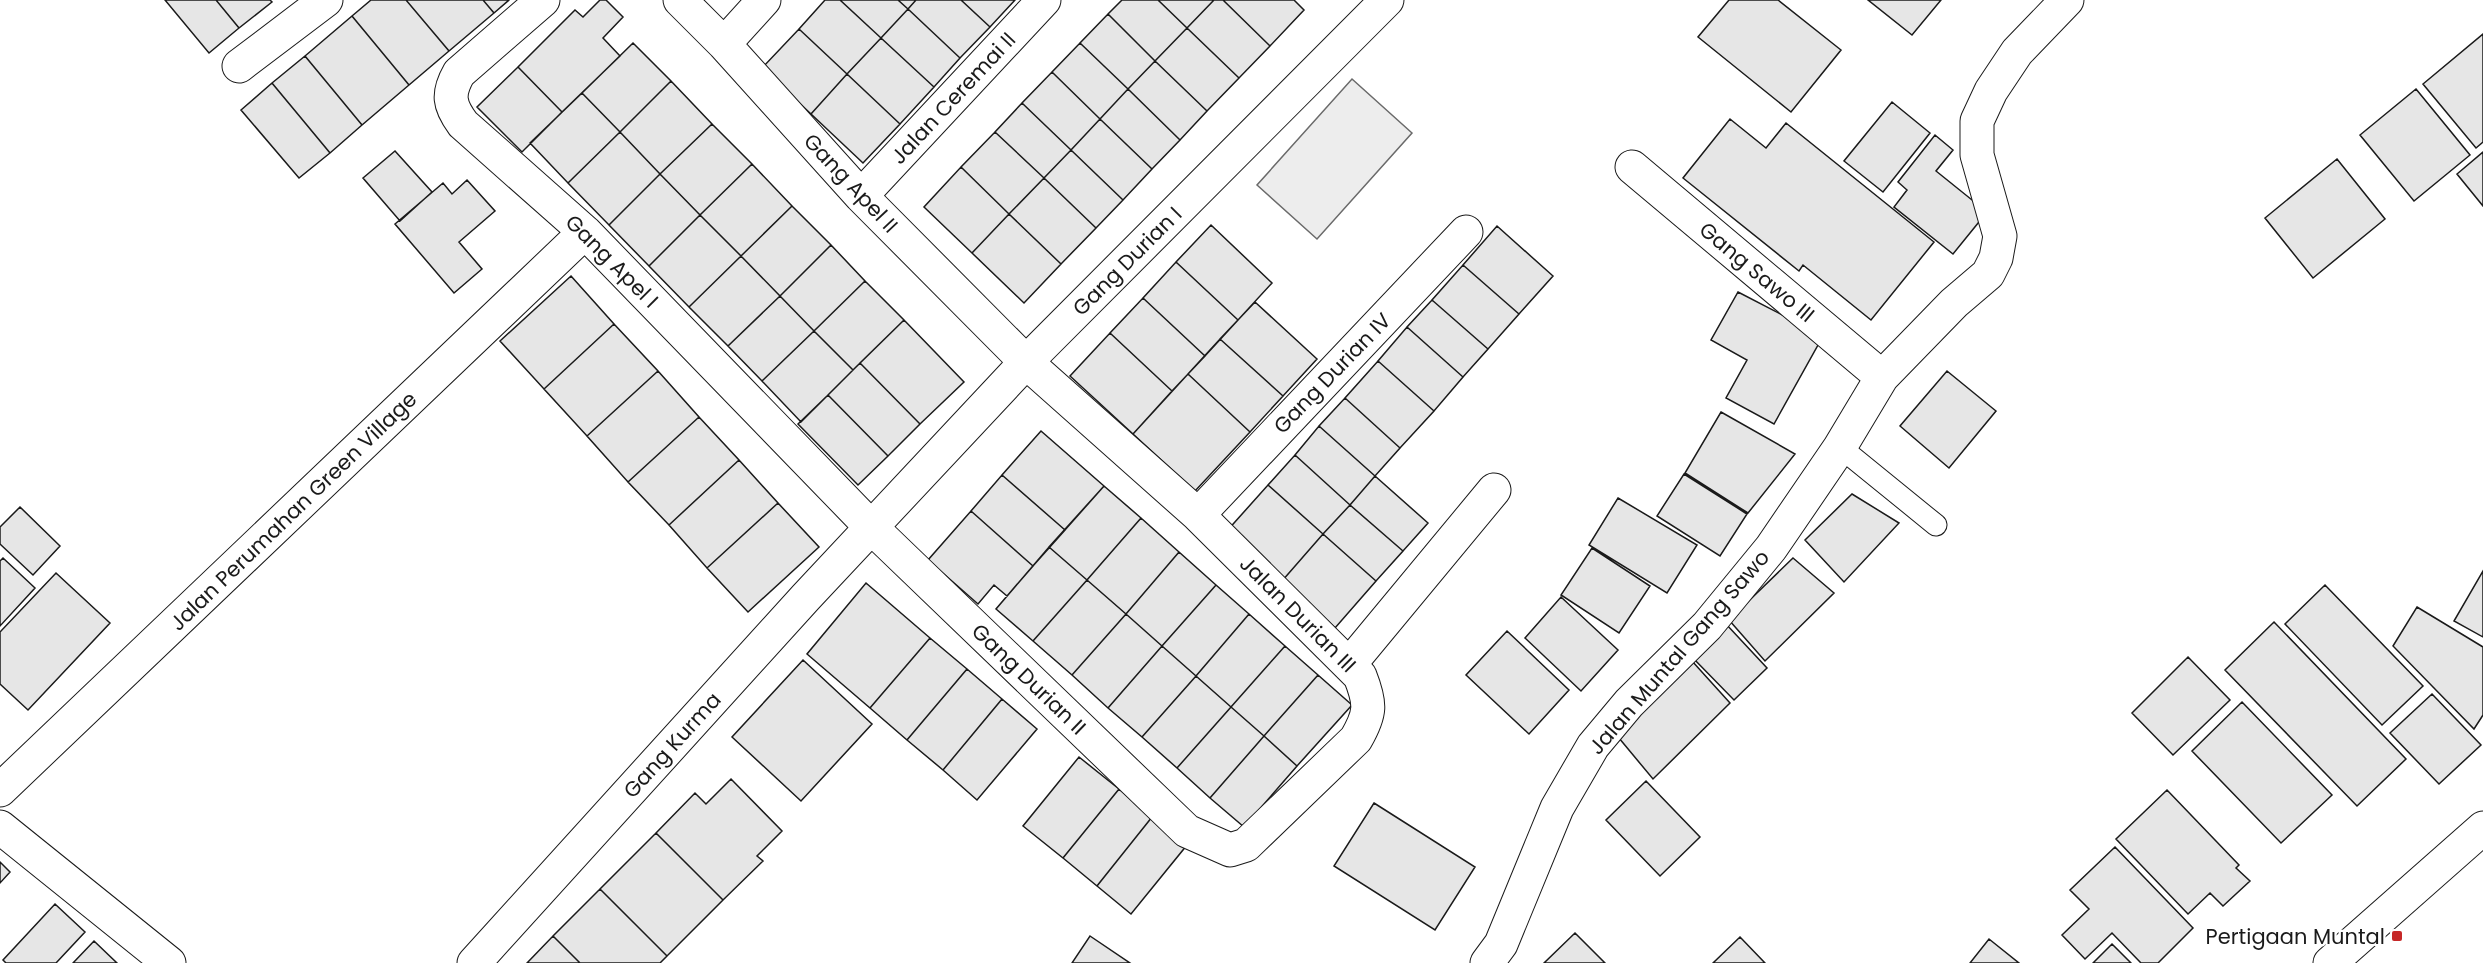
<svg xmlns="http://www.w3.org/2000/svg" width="2483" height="963" font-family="Poppins,sans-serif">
<rect width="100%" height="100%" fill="#fff"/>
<path fill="#ededed" stroke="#6a6a6a" stroke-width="1.5" d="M1352,79l60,54 -95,106 -60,-54z"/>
<path fill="#e6e6e6" stroke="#1a1a1a" stroke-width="1.5" d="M165,0h51l23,28 -30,25z
M216,0h54l2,2 -33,26z
M371,0h35l43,51 -40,34 -57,-69z
M406,0h77l11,13 -45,38z
M483,0h26l-15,13z
M600,0h6l17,17 -20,21 17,18 -58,56 -44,-45 57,-57 8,7z
M825,0h15l41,38 -34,36 -48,-45z
M840,0h58l10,9 -27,29z
M898,0h18l-8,9z
M916,0h45l29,27 -30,31 -52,-49z
M961,0h54l-25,27z
M1122,0h36l29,28 -32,33 -47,-47z
M1158,0h56l-27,28z
M1214,0h9l47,46 -31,32 -52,-50z
M1223,0h71l10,10 -34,36z
M1729,0h49l63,50 -50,62 -93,-75z
M1868,0h73l-29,35z
M908,9l52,49 -26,29 -53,-49z
M1108,14l47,47 -27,28 -48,-46z
M352,16l57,69 -47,40 -57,-69z
M1187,28l52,50 -32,33 -52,-50z
M799,29l48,45 -36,40 -49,-46z
M2483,34v108l-7,6 -53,-64z
M881,38l53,49 -34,37 -53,-50z
M633,43l38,38 -51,51 -38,-39z
M1080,43l48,46 -28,30 -48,-47z
M305,56l57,69 -32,28 -58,-70z
M1155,61l52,50 -27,29 -52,-51z
M518,67l44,45 -40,40 -45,-45z
M1052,72l48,47 -29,31 -49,-47z
M847,74l53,50 -37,39 -52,-49z
M671,81l41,43 -52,50 -40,-42z
M272,83l58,70 -31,25 -58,-68z
M1128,89l52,51 -28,29 -52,-50z
M2416,89l54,66 -56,46 -54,-66z
M582,93l38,39 -52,51 -38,-40z
M1892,102l38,31 -47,59 -39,-31z
M1022,103l49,47 -27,28 -49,-46z
M1100,119l52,50 -29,31 -52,-50z
M1730,119l36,29 20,-25 148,119 -63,78 -68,-55 -4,6 -116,-93z
M712,124l40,40 -52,51 -40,-41z
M620,132l40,42 -51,51 -41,-42z
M995,132l49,46 -35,36 -48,-47z
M1935,135l18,15 -17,21 51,41 -34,42 -59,-47 13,-17 -9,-8z
M1071,150l52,50 -27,28 -52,-50z
M395,151l37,41 -32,29 -37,-43z
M2483,152v54l-26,-32z
M2337,159l48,60 -72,59 -48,-60z
M752,164l40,42 -51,50 -41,-41z
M961,167l48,47 -37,39 -48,-46z
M660,174l40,41 -51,51 -40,-41z
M1044,178l52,50 -35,36 -52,-50z
M467,180l28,31 -36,31 23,27 -28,24 -59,-69 48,-41 9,11z
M792,206l39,39 -51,51 -39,-40z
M1009,214l52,50 -37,39 -52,-50z
M700,215l41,41 -52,51 -40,-41z
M1211,225l61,58 -34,37 -62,-58z
M1497,226l56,50 -34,38 -56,-49z
M831,245l34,36 -51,50 -34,-35z
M741,256l39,40 -52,50 -39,-39z
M1176,262l62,58 -33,36 -62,-58z
M1463,265l56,49 -31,35 -56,-49z
M571,276l43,48 -70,65 -44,-48z
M865,281l39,39 -51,50 -39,-39z
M1738,292l85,44 -49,88 -48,-26 21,-38 -36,-20z
M780,296l34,35 -52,50 -34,-35z
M1143,298l62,58 -33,35 -62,-58z
M1432,300l56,49 -25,28 -56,-50z
M1255,302l62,57 -34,37 -63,-57z
M904,320l60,62 -44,42 -60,-61z
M614,324l44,47 -71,65 -43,-47z
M1407,327l56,50 -29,34 -56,-50z
M814,331l39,39 -52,52 -39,-41z
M1110,333l62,58 -39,43 -63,-58z
M1220,339l63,57 -33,36 -62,-58z
M1378,361l56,50 -34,37 -55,-50z
M860,363l60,61 -32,32 -60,-61z
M658,371l41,46 -71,65 -41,-46z
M1947,371l49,40 -47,57 -49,-42z
M1188,374l62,58 -55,59 -62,-57z
M828,395l60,61 -30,29 -60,-61z
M1345,398l55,50 -25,28 -56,-50z
M1721,412l74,42 -47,59 -63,-40z
M699,417l40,43 -70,65 -41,-43z
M1319,426l56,50 -25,29 -55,-50z
M1041,431l63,55 -39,44 -63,-55z
M1295,455l55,50 -27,29 -55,-49z
M739,460l39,43 -71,65 -38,-43z
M1684,474l63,40 -27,42 -63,-40z
M1002,475l63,55 -32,36 -62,-55z
M1375,476l53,47 -25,28 -53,-46z
M1268,485l55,49 -41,47 -56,-49z
M1104,486l37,32 -54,62 -38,-33z
M1852,494l47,29 -55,59 -39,-42z
M1618,498l79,47 -30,48 -78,-48z
M778,503l41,44 -71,65 -41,-44z
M1350,505l53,46 -27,30 -53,-47z
M20,507l40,39 -27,29 -33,-31v-17z
M971,511l62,55 -26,30 -13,-11 -16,19 -50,-44z
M1141,518l38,34 -53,62 -39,-34z
M1323,534l53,47 -41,47 -53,-47z
M1049,547l38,33 -54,61 -37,-32z
M1592,548l58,38 -31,47 -58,-38z
M1179,552l37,33 -54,61 -36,-32z
M3,558l32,30 -35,38v-65z
M1793,558l41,35 -69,68 -36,-41z
M2483,571v66l-29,-16z
M56,573l54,50 -82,87 -28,-26v-52z
M1087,580l39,34 -54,61 -39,-34z
M866,583l64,55 -60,70 -63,-54z
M1216,585l33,29 -53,62 -34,-30z
M2325,585l98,101 -41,39 -97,-101z
M1561,597l57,53 -37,41 -56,-53z
M2417,607l66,40v68l-9,14 -81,-83z
M1126,614l36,32 -54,62 -36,-33z
M1249,614l36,32 -54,61 -35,-31z
M2274,622l132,137 -49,47 -132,-136z
M1726,624l41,44 -33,32 -42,-43z
M1507,631l62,59 -40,44 -63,-59z
M930,638l37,31 -60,71 -37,-32z
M1162,646l34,30 -54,61 -34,-29z
M1285,646l33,29 -54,61 -33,-29z
M2188,657l42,43 -57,55 -41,-42z
M803,660l69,64 -71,77 -69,-64z
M1692,661l38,42 -77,76 -39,-47z
M967,669l35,30 -59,71 -36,-30z
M1318,675l34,30 -55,61 -33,-30z
M1196,676l35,31 -54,61 -35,-31z
M2432,694l49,51 -42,39 -49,-51z
M1002,699l35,30 -60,71 -34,-30z
M2242,702l90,93 -51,48 -89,-92z
M1231,707l33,29 -54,62 -33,-30z
M1264,736l33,30 -53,61 -34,-29z
M1079,757l40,32 -56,69 -40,-32z
M731,779l51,52 -25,25 6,5 -40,39 -67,-67 39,-40 11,11z
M1646,781l54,56 -40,39 -54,-56z
M1119,789l33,28 -55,69 -34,-28z
M2167,790l72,75 -3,3 14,13 -27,25 -13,-13 -22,21 -72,-75z
M1374,803l101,64 -40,63 -101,-64z
M1152,817l35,28 -56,69 -34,-28z
M656,833l67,67 -56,56 -67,-67z
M2115,847l78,81 -35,35h-17l-29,-30 -27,26 -23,-24 27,-26 -19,-19z
M0,862l10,10 -10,11z
M600,889l67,67 -7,7h-80l-27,-27z
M55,904l30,28 -29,31h-50l-3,-3z
M1575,933l30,30h-61z
M553,936l27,27h-53z
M1090,936l40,27h-58z
M1740,937l25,26h-52z
M1989,939l30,24h-49z
M94,941l23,22h-44z
M2112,944l19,19h-38z"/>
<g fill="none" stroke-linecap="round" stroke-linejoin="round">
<defs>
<path id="service" d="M1840,447l96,78"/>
<path id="minor" d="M543,0l-84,73c-12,21 -10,32 4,51l122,108 286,295 316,304 43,19 16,-5 110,-106c15,-26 15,-35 4,-63l-162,-161 -172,-153 -165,-166 -137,-152 -44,-44
M724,44l40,-44
M239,66l87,-66
M1632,167l250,210
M861,196l183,-196
M1198,515l268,-283
M1349,665l145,-175
M0,790l585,-558
M474,963l332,-366 220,-235 361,-362
M1487,963l14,-19 56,-136 36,-62 36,-43 78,-77 64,-78 69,-101 42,-70 72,-74 34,-29 8,-16 4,-22 -23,-81v-34l14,-30 26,-39 50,-52"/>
<path id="secondary" d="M0,827l169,136
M2330,963l153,-135"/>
</defs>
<use href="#service" stroke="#1a1a1a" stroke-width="23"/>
<use href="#minor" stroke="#1a1a1a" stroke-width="35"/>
<use href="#secondary" stroke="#1a1a1a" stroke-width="35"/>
<use href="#service" stroke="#fff" stroke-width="21"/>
<use href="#minor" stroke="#fff" stroke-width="33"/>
<use href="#secondary" stroke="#fff" stroke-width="33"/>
</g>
<rect fill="#c62828" stroke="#fff" stroke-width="2" x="2391" y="930" width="12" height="12" rx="3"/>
<g text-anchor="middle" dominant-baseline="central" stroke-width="4.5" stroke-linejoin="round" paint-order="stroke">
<g font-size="21" fill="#1a1a1a" stroke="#fff">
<text transform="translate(953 98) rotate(-47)">Jalan Ceremai II</text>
<text transform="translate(851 183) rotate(47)">Gang Apel II</text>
<text transform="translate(612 261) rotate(45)">Gang Apel I</text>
<text transform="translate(1127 261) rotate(-45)">Gang Durian I</text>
<text transform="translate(1757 272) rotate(40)">Gang Sawo III</text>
<text transform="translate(1332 373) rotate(-46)">Gang Durian IV</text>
<text transform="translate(293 511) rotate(-44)">Jalan Perumahan Green Village</text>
<text transform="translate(1298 614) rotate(45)">Jalan Durian III</text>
<text transform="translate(1679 652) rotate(-49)">Jalan Muntal Gang Sawo</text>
<text transform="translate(1029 679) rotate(44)">Gang Durian II</text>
<text transform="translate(672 745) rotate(-48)">Gang Kurma</text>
</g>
<g font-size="21" fill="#1a1a1a" stroke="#fff" text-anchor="end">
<text x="2385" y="936">Pertigaan Muntal</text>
</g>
</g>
</svg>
